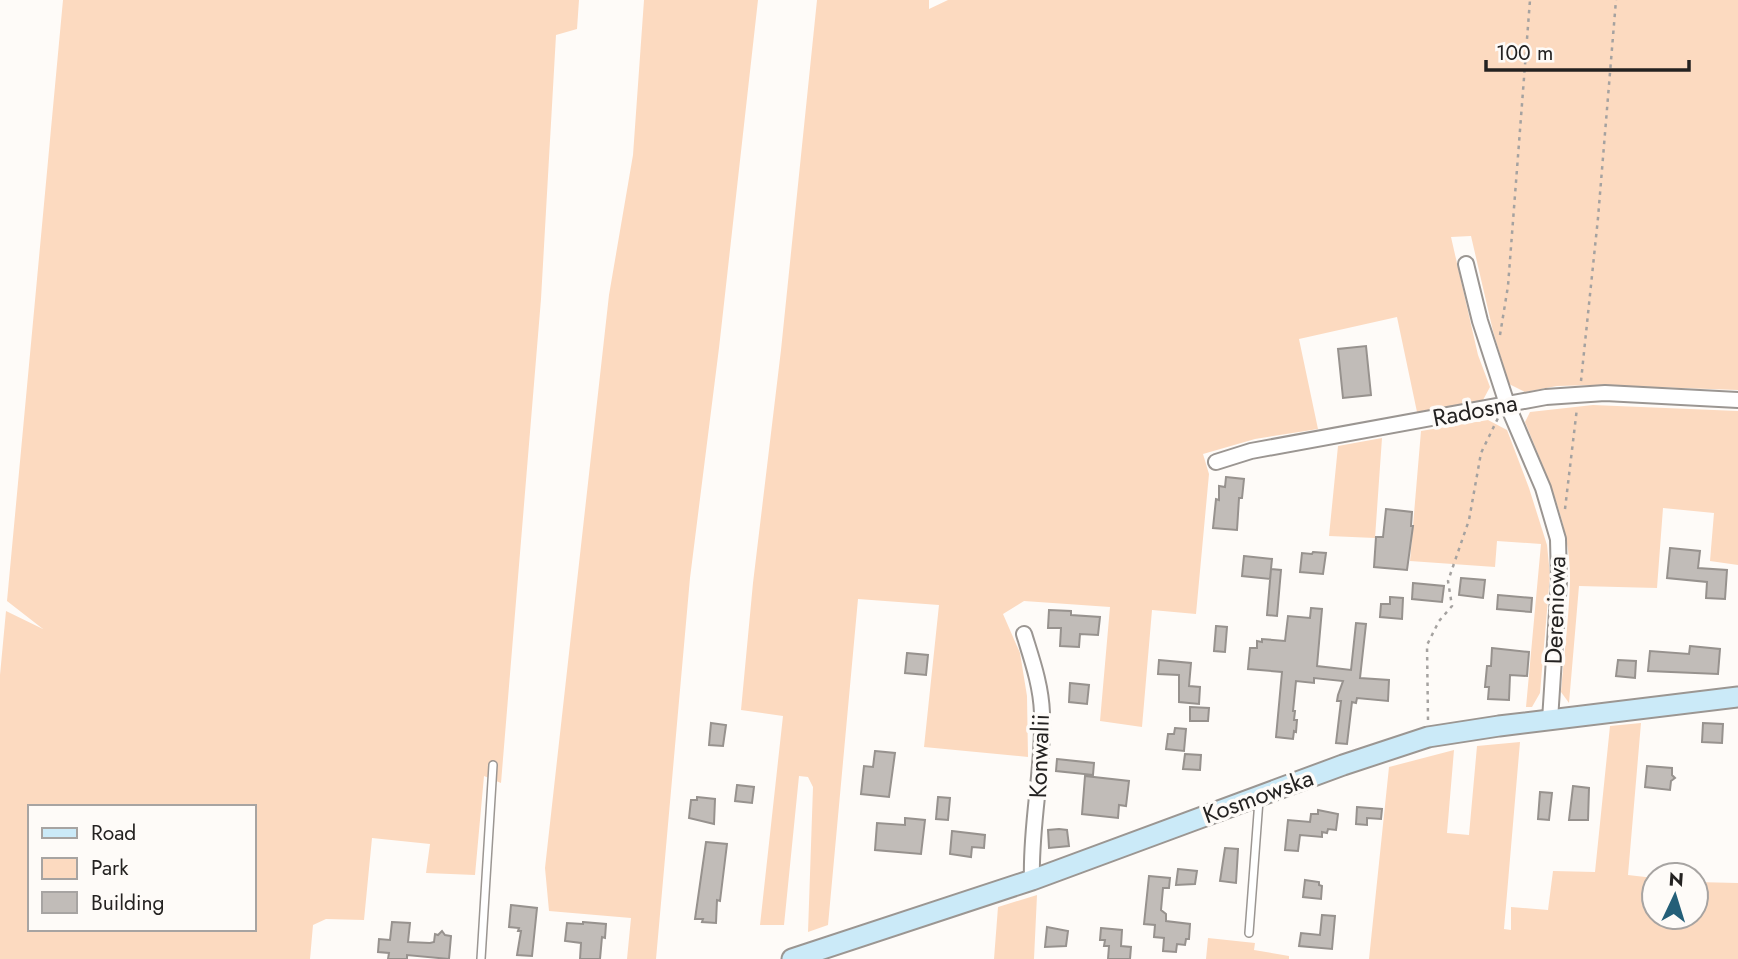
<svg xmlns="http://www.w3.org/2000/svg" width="1738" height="959" font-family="Jost,sans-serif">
<rect width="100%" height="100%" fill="#fefbf8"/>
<path fill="#fcdac0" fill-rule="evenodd" d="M63,0h516l-2,29 -21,6 -15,264 -40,484 -17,-7 -9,99 -49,-2 4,-29 -58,-6 -8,82 -38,-1 -13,6 -3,34h-310v-284l6,-64 37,18 -36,-28zM30,807h224v122h-224z
M644,0h114l-39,348 -29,230 -34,381h-29l4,-41 -82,-7 -4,-43 64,-573 24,-140z
M817,0h112v9l19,-9h790v390l-144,-5 -37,1 -32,6 -16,-8 -16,-53 -22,-95 -20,1 27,118 12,32 -7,13 -66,12 -20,-95 -98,22 19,90 -63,10 -52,15 6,20 -13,140 -44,-4 -10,117 -42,-6 10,-114 -86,-6 -21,13 17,39 7,43 1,61 -104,-10 15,-142 -81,-6 -30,326 -20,7 5,-145 -5,-10 -9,-1 -15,149h-24l23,-209 -42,-6 12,-127 28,-233z
M1593,405l145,6v154l-28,-4 4,-48 -51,-5 -6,80 -78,-2 -10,117 -8,-11c3,-37 8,-74 9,-112 1,-55 -25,-108 -45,-158l5,-10z
M1488,420l19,10 22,58 18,57 3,30 -10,118 -8,14h-6l15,-163 -44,-3 -2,26 -85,-6 11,-130z
M1382,438l-7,100 -46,-2 9,-90z
M1641,723l-13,152 26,3v39h42v-35l42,1v76h-369l20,-192 65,-17 -7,83 22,2 8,-89 43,-4 -16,187 7,1v-23l37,3 5,-39 42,1 15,-146z
M1037,895l-3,64h-40l4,-52z
M1208,938l47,5 -1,7 35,6v3h-83z"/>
<path fill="#c1bcb8" stroke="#97928e" stroke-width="2" d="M1366,346l5,49 -28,3 -5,-49z
M1226,477l18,2 -2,19h-3l-2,32 -24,-2 3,-29 3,1v-14l6,1z
M1386,509l26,3 -1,14h2l-6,44 -33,-3 2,-30h7z
M1670,548l30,3 -2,17 29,2 -2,29 -19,-1 1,-16 -40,-4z
M1313,552l13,1 -3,21 -23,-2 2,-19 10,1z
M1244,556l28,3 -2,20 -28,-3z
M1271,569l10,1 -4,46 -10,-1z
M1461,578l24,2 -2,18 -24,-3z
M1413,583l31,3 -2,16 -30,-3z
M1498,595l34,3 -1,14 -34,-3z
M1390,597l13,1 -1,21 -22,-2 1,-13h9z
M1311,608l11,1 -5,57 34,4 5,-47 10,1 -6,54 29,2 -1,21 -31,-3 -1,5 -4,-1 -5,42 -11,-1 5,-42h-4l1,-6 5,-14 -29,-3v5l-18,-2 -3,30h2l-1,9h3l-1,12 -2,-1 -1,8 -17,-2 6,-65 -34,-3 2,-21h7v-7l5,1v-3l23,2 3,-25 22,2z
M1049,610l22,1v4l29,2 -2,18 -18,-1 -1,13 -19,-1 1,-18h-13z
M1216,626l11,1 -2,25 -11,-1z
M1690,646l30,3 -2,25 -70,-3 2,-20 39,3z
M1492,648l37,4 -2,24 -17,-1 -1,25 -21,-1 1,-12h-4l2,-21h4z
M907,653l21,2 -2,20 -21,-2z
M1159,660l32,3 -2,23 11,1 -1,17 -20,-2v-27l-21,-1z
M1618,660l18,1 -1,17 -19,-2z
M1070,683l19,2 -2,19 -18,-2z
M1190,707l19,1 -1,13h-18z
M711,723l15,2 -3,21 -14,-1z
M1703,723l20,1 -1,19 -20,-1z
M1175,728l11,1 -2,22 -18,-2 2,-15h6z
M875,751l20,2 -6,44 -28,-3 3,-28 9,1z
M1185,754l16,1 -1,15 -17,-1z
M1057,759l37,4 -1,12 -37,-4z
M1647,766l25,2v7l3,3 -4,3 -1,9 -25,-3z
M1085,776l44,5 -3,25 -7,-1 -1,13 -36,-4z
M737,785l17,2 -2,16 -17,-2z
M1573,786l16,2 -1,32h-19z
M1540,792l12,1 -3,27 -11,-1z
M697,797l18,2 -1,25 -25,-6 2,-18h6z
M938,797l12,1 -2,22 -12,-1z
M1357,807l25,2 -1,10 -14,-1v7l-11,-1z
M1318,810l20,4 -2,16 -8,-1 -1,4 -5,-1v5l-22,-2 -2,16 -13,-1 3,-30 22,2 1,-8h7z
M905,818l20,2 -4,34 -46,-4 2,-27 28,2z
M1059,829l8,1 2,16 -20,2 -1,-18z
M952,831l33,4 -1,13 -12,-1 -1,10 -21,-3z
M706,842l21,2 -7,57 -3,-1 -1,23 -14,-1 1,-3h-8z
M1225,848l13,1 -2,34 -16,-2z
M1178,869l19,2 -2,13 -19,1z
M1149,876l21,2 -1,10h-6l-2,22 5,4v7l24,3 -1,15h-3l-1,6 -8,-1 -1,8 -13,-1 1,-13 -10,-1 1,-12 -11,-1z
M1305,880l14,2v3l3,1 -1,13 -18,-2z
M511,905l26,3 -5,48 -15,-1 4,-24h-3l1,-3 -10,-1z
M1322,915l13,1 -3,33 -33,-3 2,-13 19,2z
M392,922l18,1 -2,19 22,1 4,-1 1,-8 3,1 4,-4 3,4 6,1 -2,23 -42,-4v4h-19l1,-6 -11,-1 1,-13 11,1z
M583,922l23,2 -1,14 -3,-1 -2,22h-20l1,-16 -16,-2 2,-18 16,1z
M1047,927l21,4 -2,15 -21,1z
M1101,928l21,2 -1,16 10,1 -1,12h-22l1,-13h-5l1,-6h-5z"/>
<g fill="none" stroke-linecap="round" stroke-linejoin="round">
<defs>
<path id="lane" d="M1249,933l10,-133
M481,959l12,-194"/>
<path id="street" d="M1466,264l14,57 27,83 36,84 15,51 1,42 -9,139
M1216,462l35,-11 295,-54 59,-4 133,7
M1024,634c8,26 17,51 18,79 2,56 -12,111 -10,167"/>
<path id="secondary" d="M792,959l240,-79 311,-115 85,-28 71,-11 239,-29"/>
</defs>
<use href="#lane" stroke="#9b9692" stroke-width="10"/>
<use href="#street" stroke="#9b9692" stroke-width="18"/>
<use href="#secondary" stroke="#9b9692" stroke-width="23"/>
<path stroke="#a5a2a0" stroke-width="2.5" stroke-dasharray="3.5 5" stroke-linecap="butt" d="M1500,335l8,-49 22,-286
M1581,381l17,-163 18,-218
M1565,509l12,-101
M1428,720l-1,-75 12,-24 13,-15 -4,-25 21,-61 12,-67 17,-35"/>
<use href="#lane" stroke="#fff" stroke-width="7"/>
<use href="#street" stroke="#fff" stroke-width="14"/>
<use href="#secondary" stroke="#cbeaf8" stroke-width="19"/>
</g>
<g text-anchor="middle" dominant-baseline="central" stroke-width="7" stroke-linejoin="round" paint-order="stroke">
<g font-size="24" fill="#242221" stroke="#fefbf8">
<text transform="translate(1475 410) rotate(-11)">Radosna</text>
<text transform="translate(1555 610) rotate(-88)">Dereniowa</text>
<text transform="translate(1039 756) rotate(-88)">Konwalii</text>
<text transform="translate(1258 796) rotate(-20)">Kosmowska</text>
</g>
</g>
<rect x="28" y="805" width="228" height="126" fill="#fefbf8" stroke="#a7a4a2" stroke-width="2"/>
<rect x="42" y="828" width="35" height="10" fill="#cbeaf8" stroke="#a7a4a2" stroke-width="2"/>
<text x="91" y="840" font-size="21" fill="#242221">Road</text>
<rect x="42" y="858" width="35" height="21" fill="#fcdac0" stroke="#a7a4a2" stroke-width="2"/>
<text x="91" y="875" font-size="21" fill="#242221">Park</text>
<rect x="42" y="892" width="35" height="21" fill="#c1bcb8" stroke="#a7a4a2" stroke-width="2"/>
<text x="91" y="910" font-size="21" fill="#242221">Building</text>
<g transform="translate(1675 896) rotate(4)"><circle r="33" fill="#fefbf8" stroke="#a7a4a2" stroke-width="2"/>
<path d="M0-5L12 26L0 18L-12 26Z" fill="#245f78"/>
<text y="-10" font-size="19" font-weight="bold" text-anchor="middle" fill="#242221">N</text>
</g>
<path d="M1486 60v10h203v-10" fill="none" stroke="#242221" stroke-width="3.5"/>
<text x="1496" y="60" font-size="21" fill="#242221" stroke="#fefbf8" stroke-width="5" paint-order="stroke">100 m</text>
</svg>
